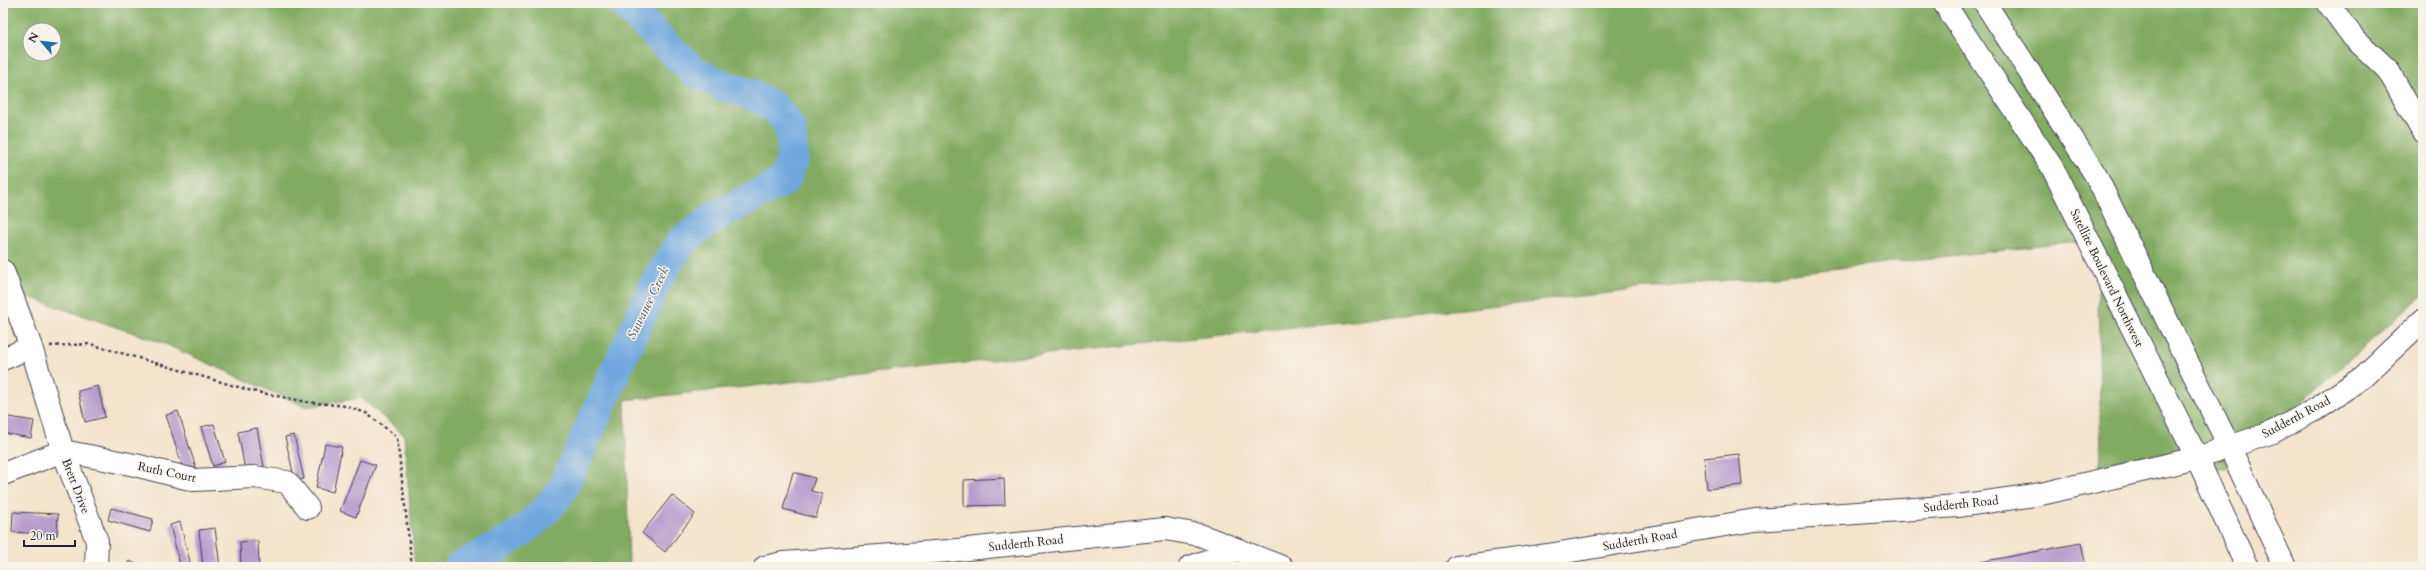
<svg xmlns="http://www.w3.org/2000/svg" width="2426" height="570" font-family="Cardo,serif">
<rect width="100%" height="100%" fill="#f7f3e8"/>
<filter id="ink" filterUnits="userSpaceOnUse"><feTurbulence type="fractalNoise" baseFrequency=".025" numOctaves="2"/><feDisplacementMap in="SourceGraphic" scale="8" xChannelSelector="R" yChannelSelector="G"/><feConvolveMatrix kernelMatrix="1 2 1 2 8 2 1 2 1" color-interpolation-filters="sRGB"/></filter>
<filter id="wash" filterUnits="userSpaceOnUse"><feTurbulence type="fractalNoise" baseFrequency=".012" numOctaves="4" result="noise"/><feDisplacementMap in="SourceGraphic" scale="16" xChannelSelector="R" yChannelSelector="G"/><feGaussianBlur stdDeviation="0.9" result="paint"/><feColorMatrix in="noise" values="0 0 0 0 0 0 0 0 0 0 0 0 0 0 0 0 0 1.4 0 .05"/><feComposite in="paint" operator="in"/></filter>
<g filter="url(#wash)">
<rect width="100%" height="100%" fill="#f3e4cb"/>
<path fill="#82ab62" stroke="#52664e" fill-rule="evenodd" d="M3,3h2420v292l-196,173 -126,1 -4,-229 -1472,160 4,167h-214l-11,-132 -43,-37 -55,9 -143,-64 -138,-47 -22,-33zM30,30h24v24h-24z"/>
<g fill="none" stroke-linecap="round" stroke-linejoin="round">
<path stroke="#6fa7de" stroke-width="31" d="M459,567c45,-23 72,-35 103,-77l94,-208 25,-40 35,-26 68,-35 9,-24 -3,-30 -15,-19 -22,-13 -31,-10 -29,-14 -70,-68"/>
</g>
<g id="blocks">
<path fill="#b69dcd" d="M98,386l7,31 -20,5 -7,-31z
M178,411l18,57 -12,4 -18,-57z
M3,416l31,5 -3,17 -28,-5z
M214,424l11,38 -12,4 -12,-39z
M257,428l7,39 -19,3 -7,-38z
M294,435l10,44 -9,2 -10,-44z
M325,444l17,3 -9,45 -17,-4z
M1739,454l3,31 -35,4 -3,-31z
M360,460l16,5 -20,52 -16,-6z
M793,472l22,6 -4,13 11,3 -6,24 -33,-9z
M1004,478l1,27 -41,1v-26z
M672,495l23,19 -30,38 -23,-19z
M111,508l42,11 -3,13 -42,-12z
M13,512l45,2 -1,21 -45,-3z
M180,522l10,40 -10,3 -10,-40z
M215,528l5,39h-17l-4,-37z
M258,541l1,26h-18l-1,-25z
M2081,543l5,24h-126v-1z
M129,561l13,6h-16z"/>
</g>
</g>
<g filter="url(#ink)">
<use href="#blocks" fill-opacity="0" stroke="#413f51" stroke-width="1"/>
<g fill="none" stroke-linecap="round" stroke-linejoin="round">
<defs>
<path id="minor" d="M2328,3l25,34 35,33 35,62
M3,271l28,76 32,104 34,90 -1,26
M3,359l28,-12
M63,451l72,14 59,15 60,-3 33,5 21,26
M3,474l60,-23
M765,567l18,-4 165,-12 217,-22 35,6 82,32
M1190,567l47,-17
M1457,567l91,-12 207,-35 203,-14 83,-12 156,-36 76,-26 43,-23 47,-32 60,-57"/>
<path id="major" d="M1944,3l108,164 145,291 50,109
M1985,3l110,171 135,274 55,119"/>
</defs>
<use href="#minor" stroke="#413f51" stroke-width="24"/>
<use href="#major" stroke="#413f51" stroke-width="24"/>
<path stroke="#413f51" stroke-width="2.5" stroke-dasharray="3 3" stroke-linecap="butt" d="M50,346l40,-2 162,47 55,11 39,4 20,7 31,24 15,130"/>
<use href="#minor" stroke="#fff" stroke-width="22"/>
<use href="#major" stroke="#fff" stroke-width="22"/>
</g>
</g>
<g text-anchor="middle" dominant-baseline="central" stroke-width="3" stroke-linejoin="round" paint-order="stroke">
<g font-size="12" fill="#22223b" stroke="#f7f3e8">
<text transform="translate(2107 278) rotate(64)">Satellite Boulevard Northwest</text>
<text transform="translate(2296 417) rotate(-28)">Sudderth Road</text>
<text transform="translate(167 472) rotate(12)">Ruth Court</text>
<text transform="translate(76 486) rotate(69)">Brett Drive</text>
<text transform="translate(1961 504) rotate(-6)">Sudderth Road</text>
<text transform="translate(1640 540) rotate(-10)">Sudderth Road</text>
<text transform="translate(1026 543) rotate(-6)">Sudderth Road</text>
</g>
<g font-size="13" font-style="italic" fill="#41577c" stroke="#f7f3e8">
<text transform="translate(648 303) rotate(-64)">Suwanee Creek</text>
</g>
</g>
<rect width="2426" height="570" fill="none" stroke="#f7f3e8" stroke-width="16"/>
<g transform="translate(42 42) rotate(298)"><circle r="19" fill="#f7f3e8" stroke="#a29fa3"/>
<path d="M0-3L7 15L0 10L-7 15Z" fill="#1f6fb2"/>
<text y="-6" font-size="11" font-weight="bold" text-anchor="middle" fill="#22223b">N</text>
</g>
<path d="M24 540v6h51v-6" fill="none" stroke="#22223b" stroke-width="2"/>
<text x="30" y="540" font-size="12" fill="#22223b" stroke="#f7f3e8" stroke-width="3" paint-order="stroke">20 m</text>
</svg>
